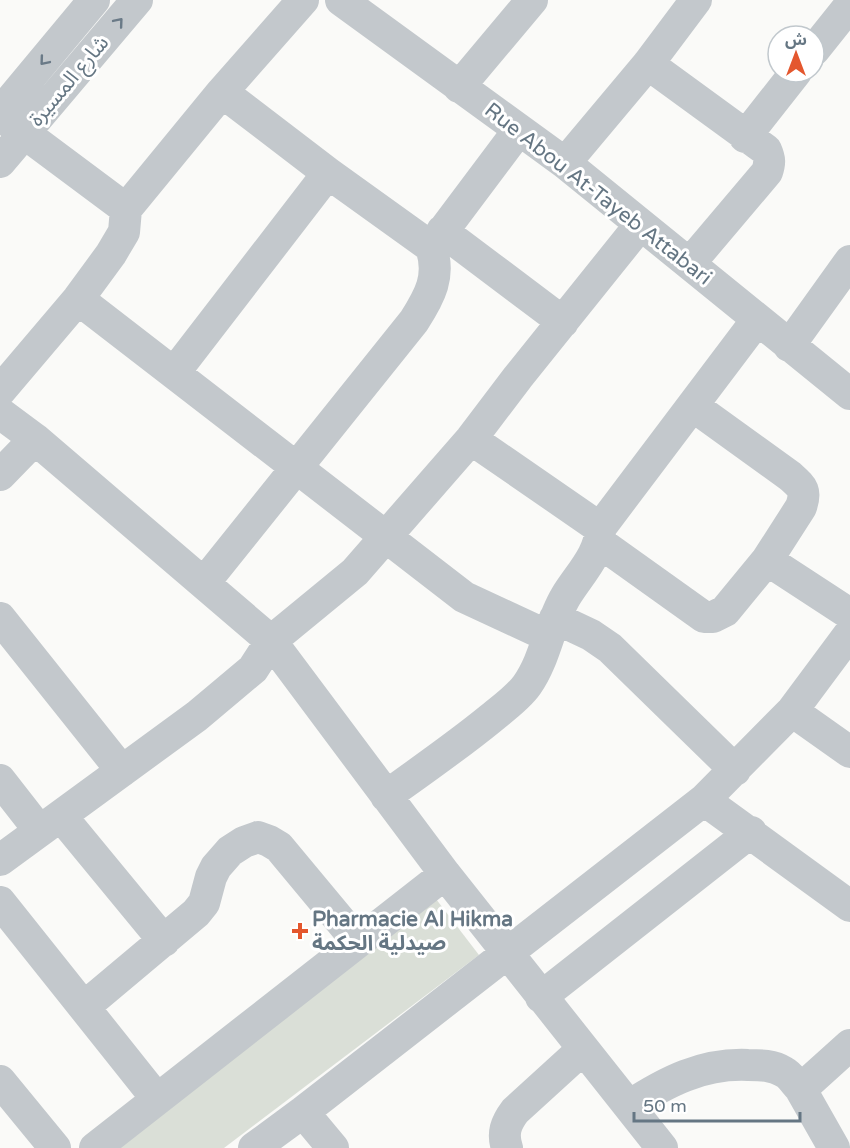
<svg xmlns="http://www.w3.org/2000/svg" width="850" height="1148" font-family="'Varela Round','Noto Sans Arabic',sans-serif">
<rect width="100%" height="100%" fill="#fafaf8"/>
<path fill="#dadfd7" d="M436,899l43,56 -255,193h-117z"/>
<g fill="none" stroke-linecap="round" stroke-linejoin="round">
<path stroke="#c3c8cc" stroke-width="32" d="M341,0l224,163 285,231
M814,50l36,-45
M648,64l118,86c4,9 4,13 1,22l-77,91
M459,87l73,-87
M0,113l94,-113
M0,115l126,94
M745,137l51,-65
M0,162l137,-162
M565,163l83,-99 48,-64
M442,231l121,91
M431,247l87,-116
M78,299l386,298 84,39
M789,346l61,-85
M174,373l154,-200
M0,391l78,-92 33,-45 13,-22 2,-23 96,-117 81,-92
M693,406l97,70c12,11 17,14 11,31l-34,53
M0,413l35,26 236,202 174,233 217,274
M471,439l129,89
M0,475l35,-36
M599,542l105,75h9l12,-6 42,-51 83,54
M204,583l210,-262c16,-25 27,-45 17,-74l-103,-74 -106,-81
M0,618l122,153
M555,618l36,17 19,13 125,122
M792,711l58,41
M0,780l39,50
M386,796c35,-25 71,-50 104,-77 12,-10 28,-21 37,-34 19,-27 22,-61 39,-89 12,-20 36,-44 34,-68l157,-208
M704,800l146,106
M61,816l103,125
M0,860l197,-144 56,-47 18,-28 84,-69 116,-133 47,-62 122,-152
M0,902l157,197
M541,997l210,-165
M84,1007l112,-94 8,-10 7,-26 5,-10 14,-16 14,-9 14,-5 11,4 10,6 79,95
M0,1081l55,67
M629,1106c37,-24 73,-43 119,-41 12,0 25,0 36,7 6,3 11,11 16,16
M303,1112l30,36
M95,1148l350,-274
M254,1148l49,-36 401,-312 88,-89 58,-78
M507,1148c-5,-15 -1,-25 8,-37l68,-62
M834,1148l-34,-60 10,-7 40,-36"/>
</g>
<defs><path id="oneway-chevron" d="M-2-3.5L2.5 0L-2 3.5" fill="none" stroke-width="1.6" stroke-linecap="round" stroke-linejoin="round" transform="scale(1.5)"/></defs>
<g stroke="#6a7a87">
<use href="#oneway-chevron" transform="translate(119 22) rotate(-50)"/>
<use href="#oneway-chevron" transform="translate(44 61) rotate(130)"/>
</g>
<path fill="#e4572e" stroke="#fff" stroke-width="2" d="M297 922h6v6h6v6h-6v6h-6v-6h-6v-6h6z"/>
<g text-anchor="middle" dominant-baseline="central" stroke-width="6" stroke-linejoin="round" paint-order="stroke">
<g font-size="21" fill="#657683" stroke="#fff">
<text transform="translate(69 81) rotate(-50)">شارع المسيرة</text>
<text transform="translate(598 194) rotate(38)">Rue Abou At-Tayeb Attabari</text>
</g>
<g font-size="21" font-weight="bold" fill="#657683" stroke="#fff" text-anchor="start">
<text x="312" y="919">Pharmacie Al Hikma<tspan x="312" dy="24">صيدلية الحكمة</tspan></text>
</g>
</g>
<g transform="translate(796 54)"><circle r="28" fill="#ffffff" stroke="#c1c8cd" stroke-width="1.5"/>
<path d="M0-4.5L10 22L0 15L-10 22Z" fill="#e4572e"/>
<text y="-9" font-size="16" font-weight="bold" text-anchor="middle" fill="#657683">ش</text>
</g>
<path d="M634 1112v9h166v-9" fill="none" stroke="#657683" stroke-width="3"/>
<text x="643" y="1112" font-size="18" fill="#657683" stroke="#ffffff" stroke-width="4.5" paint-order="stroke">50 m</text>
</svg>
